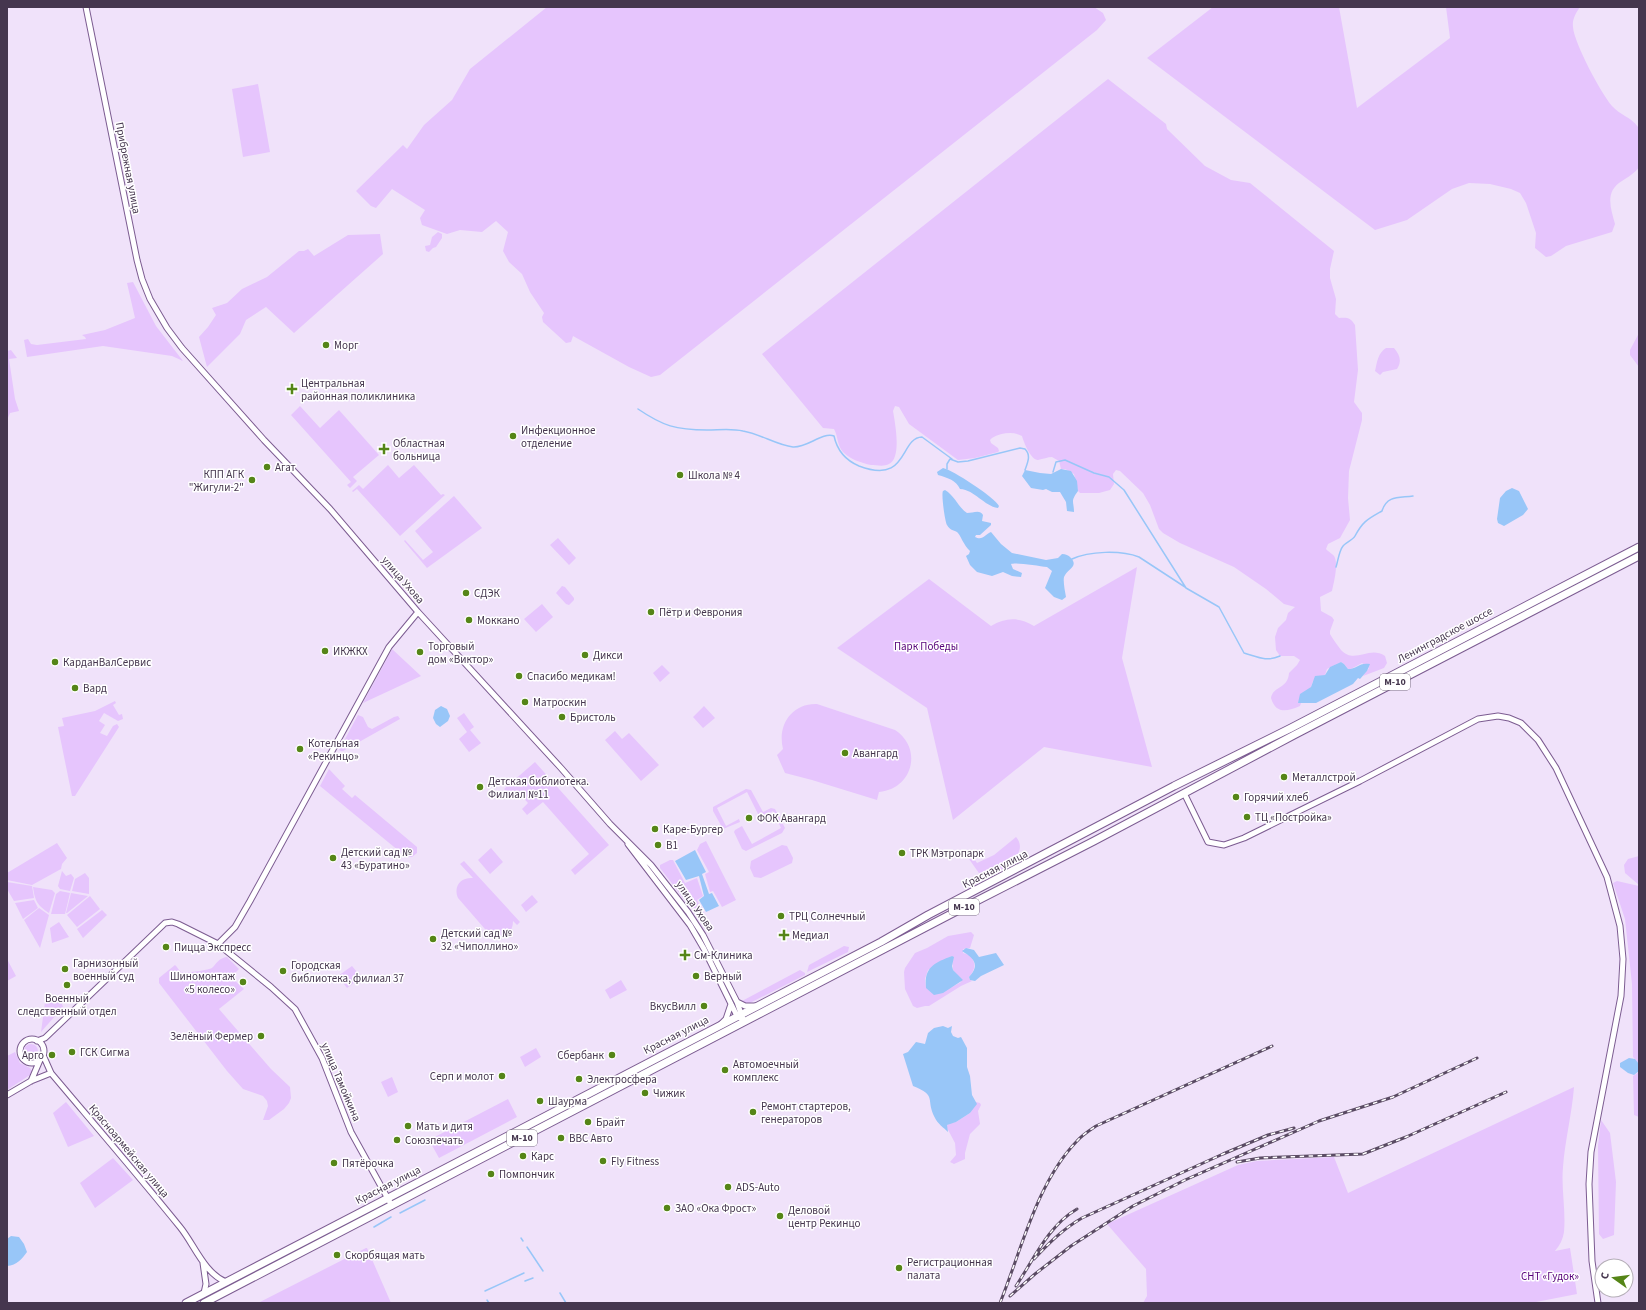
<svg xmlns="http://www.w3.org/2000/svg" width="1646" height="1310" font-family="'Source Sans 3',sans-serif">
<rect width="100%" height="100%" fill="#f0e2fa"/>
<path fill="#e6c5fd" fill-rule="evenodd" d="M547,7h547l9,6 3,7 -9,10 -437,345 -9,2 -22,-10 -56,-31 -2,6 -5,1 -23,-21 -1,-5 2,-4 -14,-21 -8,-18 -13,-12 -6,-11 5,-19 -12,-11 -14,11 -22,-2 -13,4 -25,-9 -2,-7 5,-8 -33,-21 -16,19 -5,-2 -15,-15 47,-46 4,4 17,-24 28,-25 18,-31z
M1213,7h126l18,101 93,-70 -4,-31h134c-4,6 -8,12 -7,20 1,16 28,66 39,79 8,9 19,11 26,21 4,6 1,31 1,40 -4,6 -11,10 -17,14 -18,11 -11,27 -7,43l-3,8 -46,14 -15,10 -5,1 -11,-9 1,-15 -10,-30 -6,-10 -9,-4 -21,-5 -21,-1 -17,6 -45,31 -32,10 -228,-172z
M1108,79l58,45 1,5 38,37 26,14 19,3 84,68 -4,18v9l6,21 -1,15 4,4c8,-1 12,0 16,7l3,45 -4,32 8,11v7l-13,51 -1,27 2,22 -10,18 -12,6 -2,5c2,3 8,5 9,9 3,8 -1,24 -3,33l-12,6 1,14 11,6 2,3 -4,11v3c3,5 7,11 11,16 14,15 28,-5 44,6l2,7 -3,5 -21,8 6,-8 -7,-5 -11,6h-3l-4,-5 -3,-2 -14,7 -2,6 -12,6 -2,6 -13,16h3l-1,3c-12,5 -24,9 -29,-8 2,-12 17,-9 18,-25l8,-8 3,-5 -6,-4h-14l-4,-6 -1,-13 3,-9 8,-8 2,-7 7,-6 -11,-3 -18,-15 -32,-22 -54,-24 -17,-10 -4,-4 -9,-24 -7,-12 -23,-22 -4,-1 -3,4 1,10 -4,6 -11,3h-19l-2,-2 -4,-17 -9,-5h-4l-2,-8 -7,-4c-4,0 -9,2 -14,3 -7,0 -14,-17 -16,-24 -9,-5 -21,-3 -30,2l-2,2 1,3 7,5 1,3 -1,1 -23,6 -17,2 -49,-36 -10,-17 -4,-1 -2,5c2,12 9,47 -4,53 -5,3 -13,1 -18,1 -10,-2 -21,-6 -28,-13 -6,-7 -5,-16 -9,-23l-11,-1 -61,-74z
M258,84l12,68 -27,5 -11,-68z
M438,232l4,2v4l-6,9 -3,1 -4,4 -3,-1 -1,-5 5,-1 2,-8z
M380,234l3,20 -89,79 -28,-26 -20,13 -6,14 -33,33 -8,-30 9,-10 8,-12 -4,-7 15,-5 15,-14 25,-12 32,-26h5l4,-2 6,7 34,-21z
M133,282l23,44 27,35 -11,-5 -69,-10 -76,11 -3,-17 4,-1 3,5 6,1 49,-6 -1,-2 -3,-2 23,-5 30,-12 -8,-35z
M1639,333v34l-9,-12v-5z
M1386,348h8c6,7 8,13 3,21l-14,3 -3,3 -5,-4c2,-9 3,-18 11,-23z
M11,350l6,8 -8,1 6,40 4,12 -9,2 -3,7v-69z
M300,406l20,22 19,-18 40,45 -26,22 4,4 -7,7 -3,-3 4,-3 -60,-67z
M388,465l11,13 15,-13 27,30 2,-1 2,1 -45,41 -43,-47 -4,3 -1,-1 7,-6 4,4z
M454,496l28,32 -55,40 -23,-27 1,-1 18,20 10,-8 -18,-21z
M558,538l18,20 -7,7 -19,-20z
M1137,567l-15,91 30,109 -108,-20 -91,73 -26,-112 -90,-60 92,-69 62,47c15,-9 28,-9 43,0z
M562,586l3,1 9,11v2l-5,5 -3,-1 -10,-11z
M542,604l11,13 -17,15 -12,-13z
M392,649l29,27 -58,27 26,-48z
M662,665l8,8 -10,9 -7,-9z
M115,701l1,2 -3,2 6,10 3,-1 1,5 -5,2 -14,-8 -5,8 6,4 -5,8 7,3 6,-10 4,-2 2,3 -44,69h-3l-14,-69 6,-1 -2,-8 33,-7z
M817,704l78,26c28,18 18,59 -16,62l-2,8 -65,-20 -27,-7 -8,-18 6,-6c-6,-24 9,-46 34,-45z
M704,706l11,12 -12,10 -10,-11z
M464,713l10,14 -4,3 11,13 -12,9 -10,-13 8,-7 -10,-14z
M358,715l5,2 5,10 4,2 22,-12 4,-1 2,3 -57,32h-2l-2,-1z
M615,731l7,8 7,-6 30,32 -18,16 -36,-41z
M535,762l74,83 -34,30 -4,-5 18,-16 -46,-52 -16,13 -5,-6 6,-6 -12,-13 -6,5 -6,-6z
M329,769l16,17 -3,3 10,9 3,-3 62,52v6l-5,4 -7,-1 -85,-70z
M746,789l5,1 12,22 8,-4 4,1 10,19 -3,5 -36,18 -4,-2 -8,-17 1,-2 7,-4 10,18 29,-16 -8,-17 -13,7 -13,-26 -30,16 9,18 13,-7 1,3 -17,7 -10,-18v-4z
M1016,837c16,18 -21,41 -35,39l-12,-17 4,-2 4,6 17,-8z
M706,841l30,59 -14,7 -9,-16 -3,1 -5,-18 4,-2 -12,-22 3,-6z
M57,843l10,15 -5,6 -1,5 -29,16 -25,-5v-7z
M782,845l5,1 6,12 -1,5 -31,15 -7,-1 -4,-9 1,-7z
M491,848l12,14 -13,12 -12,-14z
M1639,856v29l-14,-12 -1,-8 4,-6z
M670,860h3l12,23 12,-5 6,18 -6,4 8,15 -2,3 -4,-9 -3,1 -9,-7 -27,-35v-3z
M464,861l56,61 -3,3 -4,-4c0,13 -10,20 -22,15l-33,-38c-5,-12 3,-21 15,-20l-13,-14z
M62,871l4,5 5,-2 3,4 -4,13 -10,-2 -2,-3z
M85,873l4,5v16l-17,-3 3,-12z
M1617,881l22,5v178l-6,-7 -1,-73 -7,-65 -12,-36z
M7,882l25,4 2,12 -20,3 -7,-12z
M33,887l19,3 3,3 -6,20c-12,-8 -14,-12 -16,-26z
M60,891l10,2 -5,21h-14l5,-20z
M71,893l17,3 -21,17h-1z
M532,895l6,7 -12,10 -5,-7z
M90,896l10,13 -23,18 -10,-12z
M34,900l4,8 -15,11 -8,-16z
M39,908l10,7 -9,33 -16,-28z
M102,910l5,5 -24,23 -6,-9z
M59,922l10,15 -17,6 -2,-15z
M971,932l3,3 -4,13 -7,1v4l7,2c6,8 6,14 -1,22l1,3 2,1 -11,5 -32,20h-4l-8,2 -4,-2 -8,-17 -1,-17 1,-4 10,-15 12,-5 21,-12zM952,956l1,14 5,6 3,6 -11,6h-24l-1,-9 3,-9z
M844,946l5,1 -1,5 -41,20 2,-7z
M227,957l12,12 -8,8 13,12 -25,20 52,60 19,18 1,11 -2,5 -5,6 -15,11h-6l5,-14 -1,-5 -4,-5 -20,-7 -16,-18 -68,-88v-5l16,-13c3,2 3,5 6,7 3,2 27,-2 31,-4 5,-5 7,-10 15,-11z
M7,959l9,17 -9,5z
M352,966l9,11 -14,11 -9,-12z
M800,970l5,3v2l-55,28h-6l-2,-2z
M621,980l6,10 -17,9 -5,-9z
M61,1001l2,6 -22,25 4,-30z
M24 1051a7 7 0 1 1 14 0a7 7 0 1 1-14 0Z
M536,1048l5,9 -16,10 -5,-10z
M7,1049v7l8,-4 5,11 10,5 2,3 -2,4 -23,15z
M1639,1072v45l-5,-2 -1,-39z
M392,1077l6,15 -10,5 -7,-15z
M1574,1087c-2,27 -9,53 -11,80 -2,21 3,43 1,65 -1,7 -4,13 -9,19l15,-3 7,46 -46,9h-388l4,-7 -1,-27 -39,-45 131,-59 19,-4 77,-4 14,36z
M508,1099l9,18 -78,41 -10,-18z
M66,1102l28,34 -26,11 -15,-34z
M976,1102l4,1 1,2 -3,6 2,13 -10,10 -5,19v6l-11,5 -4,-2 6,-7 -1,-12 -9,-17 4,-3 6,-1 14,-9z
M1601,1120l9,13 6,49 -2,53 -11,4 -4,-5 -1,-88z
M113,1158l20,22 -38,28 -15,-25z
M367,1248l24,55h-133l108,-55z"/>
<path fill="#98c6f8" d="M943,468c10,2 51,29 56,38l-1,2c-14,-2 -23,-18 -38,-19 -4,-9 -12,-11 -22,-14l-1,-3z
M1061,469l10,2 6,10 1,10c-8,11 -4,10 -4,21l-7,-1 -1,-9 -6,-10h-8l-6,-3 -3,1 -12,-2 -9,-12 3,-6 15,3 11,1z
M1512,488l7,3 9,18 -5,6 -19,11 -6,-3 -1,-4 3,-21 6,-7z
M945,490c10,6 13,17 22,23 6,0 13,-4 16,2l-1,6 9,2v2l-11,10h-4l-1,2c8,4 10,-3 16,-5l10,12 11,9 34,7 12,-2 4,-4c4,0 6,1 9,4 8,9 -4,11 -7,19 -1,5 1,14 2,20l-4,3 -8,-3 -9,-9 7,-17 -5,-4c-8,-1 -31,-5 -36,-3l2,5 9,4 -1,4 -9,-1 -9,-4 -11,4 -15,-4 -7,-7 -4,-9 3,-2 1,-3c-6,-5 -10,-17 -13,-19 -4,-2 -7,-2 -10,-7 -2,-3 -6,-31 -4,-34z
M1341,662l3,2 4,5c9,0 11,-7 22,-5l-3,7 -7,8 -2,-1 -5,6 -37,19h-18l2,-9 11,-7 4,-11 10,-1 5,-8z
M441,706l6,3 3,7 -2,5 -8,6 -4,-3 -3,-6 2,-8z
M695,850l11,22 -4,2 7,20 3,-1 7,13 -13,6 -7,-12 5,-4 -5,-20 -13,4 -11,-19z
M966,948l8,2 5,7 17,-4 8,12 -23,11 -6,5 -5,-1 -1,-3c12,-13 4,-19 -7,-26z
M952,956l2,1 -2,9 1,4 10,10 -20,13 -9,2 -8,-7c-2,-21 8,-25 26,-32z
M943,1026l5,2 4,-2 -1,6 2,4 5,2 3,-1 6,11v19l3,9 2,19 5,9 -7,9 -14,9 -9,3 1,7c-4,-4 -11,-9 -13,-14 -10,-19 3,-22 -22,-32l-10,-32 5,-2 8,-10 9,2 3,-11 6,-5z
M1629,1058l6,1 4,5v7l-5,4 -6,-2 -8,-6v-4z
M11,1236l8,1 5,7 3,8c-5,7 -10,13 -20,14v-27z"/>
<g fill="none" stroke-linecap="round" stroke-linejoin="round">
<path stroke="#98c6f8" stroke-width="1.5" d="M638,409c25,17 38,21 69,21 12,0 24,-2 36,1 18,3 33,14 50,16 14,1 29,-15 41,-11 3,14 11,24 25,30 50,19 40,-28 63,-29l30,22
M947,469v-5l3,-5 8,3 10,-1 52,-13 5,1c6,6 3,13 0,21
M1053,472l3,-10 9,-2 29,13 15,4 15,13 62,98 33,19 25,46c14,4 22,9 36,3
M1072,559c17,-8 49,-9 67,-2l46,30
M1336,567c2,-6 3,-16 7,-21 3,-4 10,-6 12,-10 8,-15 13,-17 27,-25 5,-16 17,-13 31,-15
M400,1213l25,-13
M374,1227l17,-10
M521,1238l2,3
M527,1247l16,24
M525,1281l8,-3
M485,1291l39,-18
M560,1293l6,10
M487,1300l2,3"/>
<defs>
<path id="tertiary" d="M86,7l51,253 5,19 8,20 17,29 15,20 82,92 66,69 88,103 143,156 49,56 41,41 37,47 15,23 34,67 7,20
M1184,793l24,49 16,3 20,-7 116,-57 118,-62 20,-3 11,2 12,5 17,17 18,28 51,109 13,49 3,33 -2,37 -30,156 -2,32 3,77 6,42
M628,844l62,81 14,24 33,67 3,2
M218,944l17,-17 15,-26 139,-254 29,-35
M737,1002l8,4h10
M721,1024l5,-5 5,-15
M20 1051a12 12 0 1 1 24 0a12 12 0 1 1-24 0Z
M37,1041l8,-3 120,-115 7,-1 6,2 40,20 53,43 24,22 27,49 29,74 41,74
M43,1055l8,18c43,51 87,102 129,154 14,17 24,46 46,55
M31,1081l9,-21
M7,1095l24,-14 20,-8
M203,1263l3,21 -2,9"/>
<path id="trunk" d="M186,1303l695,-361 47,-27 246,-129 117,-58 348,-181
M204,1303l751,-391 139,-71 200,-106 345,-179"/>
</defs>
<use href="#tertiary" stroke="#7c5c91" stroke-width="7"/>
<use href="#trunk" stroke="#7c5c91" stroke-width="9"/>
<use href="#tertiary" stroke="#fff" stroke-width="5"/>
<use href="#trunk" stroke="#fff" stroke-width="7"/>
<defs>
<path id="rail" d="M1237,1162l23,-4 103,-4 43,-17 100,-45
M1034,1259c15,-16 29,-30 48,-41l141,-64 45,-19 26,-7
M1016,1286c18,-27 32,-60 61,-77
M1010,1296l25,-22 36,-28 62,-40 52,-26 134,-59 74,-24 84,-39
M1000,1303c21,-52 37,-121 77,-162 5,-6 13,-11 19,-15l176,-80"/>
</defs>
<use href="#rail" stroke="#5a4b63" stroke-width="3"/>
<use href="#rail" stroke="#fff" stroke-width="1.5" stroke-dasharray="4.5" stroke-linecap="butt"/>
</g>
<g fill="#558517" stroke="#fff" stroke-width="1.5">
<circle cx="326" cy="345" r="4"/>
<path d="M290 383h4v4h4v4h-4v4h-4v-4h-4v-4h4z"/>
<circle cx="513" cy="436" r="4"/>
<path d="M382 443h4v4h4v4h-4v4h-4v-4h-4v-4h4z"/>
<circle cx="267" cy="467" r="4"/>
<circle cx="680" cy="475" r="4"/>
<circle cx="252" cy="480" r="4"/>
<circle cx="466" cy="593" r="4"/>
<circle cx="651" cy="612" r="4"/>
<circle cx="469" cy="620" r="4"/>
<circle cx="325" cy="651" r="4"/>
<circle cx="420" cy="652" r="4"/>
<circle cx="585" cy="655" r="4"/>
<circle cx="55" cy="662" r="4"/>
<circle cx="519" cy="676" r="4"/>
<circle cx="75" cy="688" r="4"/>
<circle cx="525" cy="702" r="4"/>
<circle cx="562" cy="717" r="4"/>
<circle cx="300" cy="749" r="4"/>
<circle cx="845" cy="753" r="4"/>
<circle cx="1284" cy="777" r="4"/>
<circle cx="480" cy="787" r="4"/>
<circle cx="1236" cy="797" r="4"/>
<circle cx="1247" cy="817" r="4"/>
<circle cx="749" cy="818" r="4"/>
<circle cx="655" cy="829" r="4"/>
<circle cx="658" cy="845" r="4"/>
<circle cx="902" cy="853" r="4"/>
<circle cx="333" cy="858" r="4"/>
<circle cx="781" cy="916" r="4"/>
<path d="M782 929h4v4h4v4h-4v4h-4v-4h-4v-4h4z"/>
<circle cx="433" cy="939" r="4"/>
<circle cx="166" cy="947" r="4"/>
<path d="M683 949h4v4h4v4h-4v4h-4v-4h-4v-4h4z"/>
<circle cx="65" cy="969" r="4"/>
<circle cx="283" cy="971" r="4"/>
<circle cx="696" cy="976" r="4"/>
<circle cx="243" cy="982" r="4"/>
<circle cx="67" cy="985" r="4"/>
<circle cx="704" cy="1006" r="4"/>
<circle cx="261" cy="1036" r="4"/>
<circle cx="72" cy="1052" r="4"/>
<circle cx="52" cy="1055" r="4"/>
<circle cx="612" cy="1055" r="4"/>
<circle cx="725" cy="1070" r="4"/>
<circle cx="502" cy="1076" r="4"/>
<circle cx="579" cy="1079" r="4"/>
<circle cx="645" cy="1093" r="4"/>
<circle cx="540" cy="1101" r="4"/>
<circle cx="753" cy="1112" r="4"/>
<circle cx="588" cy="1122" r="4"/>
<circle cx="408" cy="1126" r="4"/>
<circle cx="561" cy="1138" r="4"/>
<circle cx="397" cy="1140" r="4"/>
<circle cx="523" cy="1156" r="4"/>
<circle cx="603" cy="1161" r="4"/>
<circle cx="334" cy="1163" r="4"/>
<circle cx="491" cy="1174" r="4"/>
<circle cx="728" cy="1187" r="4"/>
<circle cx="667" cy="1208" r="4"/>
<circle cx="780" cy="1216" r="4"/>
<circle cx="337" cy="1255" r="4"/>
<circle cx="899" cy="1268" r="4"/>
</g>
<g text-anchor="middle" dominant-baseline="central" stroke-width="3" stroke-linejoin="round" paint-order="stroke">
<g fill="#fff" stroke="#7d7283" stroke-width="1">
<rect x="1380" y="674" width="30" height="16" rx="3"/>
<rect x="949" y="899" width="30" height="16" rx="3"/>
<rect x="507" y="1130" width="30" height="16" rx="3"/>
</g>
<g font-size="10" font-weight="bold" fill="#45364e">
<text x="1395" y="682">М-10</text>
<text x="964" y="907">М-10</text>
<text x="522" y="1138">М-10</text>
</g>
<g font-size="11" fill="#45364e" stroke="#fff">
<text transform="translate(128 168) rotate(79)">Прибрежная улица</text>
<text transform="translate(403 580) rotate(49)">улица Ухова</text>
<text transform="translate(1445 635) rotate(-28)">Ленинградское шоссе</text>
<text transform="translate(995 869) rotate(-27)">Красная улица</text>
<text transform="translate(695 906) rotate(55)">улица Ухова</text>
<text transform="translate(676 1035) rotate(-27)">Красная улица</text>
<text transform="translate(341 1082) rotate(67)">улица Тамойкина</text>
<text transform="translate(129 1151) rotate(50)">Красноармейская улица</text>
<text transform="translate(388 1185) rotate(-27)">Красная улица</text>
</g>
<g font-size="11" fill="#45364e" stroke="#fff" text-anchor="start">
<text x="334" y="345">Морг</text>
<text x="301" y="383">Центральная<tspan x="301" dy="13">районная поликлиника</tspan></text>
<text x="521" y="430">Инфекционное<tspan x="521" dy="13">отделение</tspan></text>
<text x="393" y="443">Областная<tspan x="393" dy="13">больница</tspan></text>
<text x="275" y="467">Агат</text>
<text x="244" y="474" text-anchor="end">КПП АГК<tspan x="244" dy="13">"Жигули-2"</tspan></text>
<text x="688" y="475">Школа № 4</text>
<text x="474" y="593">СДЭК</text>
<text x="659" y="612">Пётр и Феврония</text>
<text x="477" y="620">Моккано</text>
<text x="428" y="646">Торговый<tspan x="428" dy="13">дом «Виктор»</tspan></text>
<text x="333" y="651">ИКЖКХ</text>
<text x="593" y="655">Дикси</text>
<text x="63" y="662">КарданВалСервис</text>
<text x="527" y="676">Спасибо медикам!</text>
<text x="83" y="688">Вард</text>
<text x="533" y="702">Матроскин</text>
<text x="570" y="717">Бристоль</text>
<text x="308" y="743">Котельная<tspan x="308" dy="13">«Рекинцо»</tspan></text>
<text x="853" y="753">Авангард</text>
<text x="1292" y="777">Металлстрой</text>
<text x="488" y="781">Детская библиотека.<tspan x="488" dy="13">Филиал №11</tspan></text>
<text x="1244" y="797">Горячий хлеб</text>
<text x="1255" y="817">ТЦ «Постройка»</text>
<text x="757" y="818">ФОК Авангард</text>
<text x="663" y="829">Каре-Бургер</text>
<text x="666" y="845">В1</text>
<text x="341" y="852">Детский сад №<tspan x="341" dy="13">43 «Буратино»</tspan></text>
<text x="910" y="853">ТРК Мэтропарк</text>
<text x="789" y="916">ТРЦ Солнечный</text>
<text x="441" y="933">Детский сад №<tspan x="441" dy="13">32 «Чиполлино»</tspan></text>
<text x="792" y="935">Медиал</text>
<text x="174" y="947">Пицца Экспресс</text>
<text x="694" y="955">См-Клиника</text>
<text x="73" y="963">Гарнизонный<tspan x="73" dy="13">военный суд</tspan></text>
<text x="291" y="965">Городская<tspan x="291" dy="13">библиотека, филиал 37</tspan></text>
<text x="235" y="976" text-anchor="end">Шиномонтаж<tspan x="235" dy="13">«5 колесо»</tspan></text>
<text x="704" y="976">Верный</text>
<text x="67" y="998" text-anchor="middle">Военный<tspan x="67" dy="13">следственный отдел</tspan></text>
<text x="696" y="1006" text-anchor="end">ВкусВилл</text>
<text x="253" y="1036" text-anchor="end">Зелёный Фермер</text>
<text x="80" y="1052">ГСК Сигма</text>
<text x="44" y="1055" text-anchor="end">Арго</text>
<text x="604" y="1055" text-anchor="end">Сбербанк</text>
<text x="733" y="1064">Автомоечный<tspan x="733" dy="13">комплекс</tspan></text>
<text x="494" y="1076" text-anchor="end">Серп и молот</text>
<text x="587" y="1079">Электросфера</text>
<text x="653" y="1093">Чижик</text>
<text x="548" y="1101">Шаурма</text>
<text x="761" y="1106">Ремонт стартеров,<tspan x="761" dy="13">генераторов</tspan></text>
<text x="596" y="1122">Брайт</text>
<text x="416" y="1126">Мать и дитя</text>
<text x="569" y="1138">ВВС Авто</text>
<text x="405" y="1140">Союзпечать</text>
<text x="531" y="1156">Карс</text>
<text x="611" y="1161">Fly Fitness</text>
<text x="342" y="1163">Пятёрочка</text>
<text x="499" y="1174">Помпончик</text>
<text x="736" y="1187">ADS-Auto</text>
<text x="675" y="1208">ЗАО «Ока Фрост»</text>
<text x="788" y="1210">Деловой<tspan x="788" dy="13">центр Рекинцо</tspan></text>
<text x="345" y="1255">Скорбящая мать</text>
<text x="907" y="1262">Регистрационная<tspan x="907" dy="13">палата</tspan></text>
</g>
<g font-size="11" fill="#560079" stroke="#fff">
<text x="926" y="646">Парк Победы</text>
<text x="1550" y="1276">СНТ «Гудок»</text>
</g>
</g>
<rect width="1646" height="1310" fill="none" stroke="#45364e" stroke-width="16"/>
<g transform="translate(1614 1278) rotate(284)"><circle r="19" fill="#ffffff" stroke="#b5afb8"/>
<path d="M0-3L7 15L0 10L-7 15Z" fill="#558517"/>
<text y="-6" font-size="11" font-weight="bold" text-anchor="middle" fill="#45364e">С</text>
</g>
</svg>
